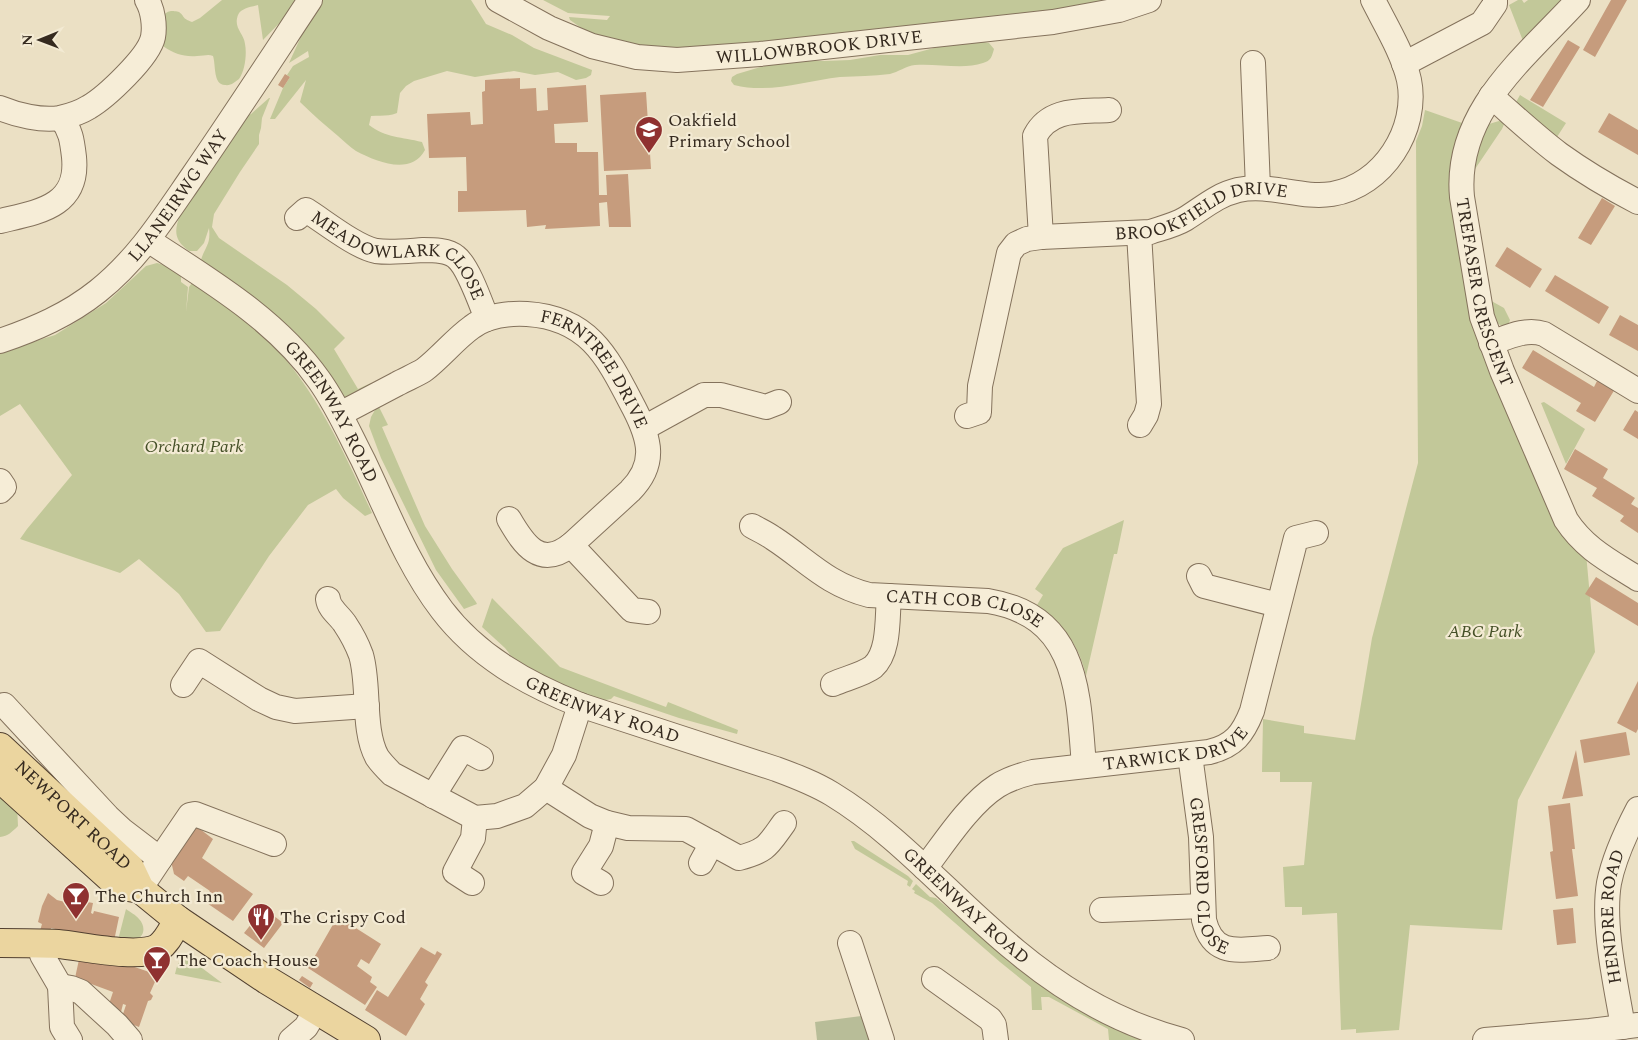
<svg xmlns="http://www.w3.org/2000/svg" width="1638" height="1040" font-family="Spectral,serif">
<rect width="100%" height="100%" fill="#ebe0c4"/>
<path fill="#c2c899" d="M222,0h77l-8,11 -28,29 -5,-35c-7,2 -17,3 -20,10 -5,13 6,18 7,29 2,10 0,27 -6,35 -4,3 -8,7 -14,6 -12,0 -9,-20 -12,-29 -5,-2 -9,0 -16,0 -13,1 -23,-2 -34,-10 -3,-10 -8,-32 8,-35 1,0 6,0 8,1 6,4 2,6 13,10l8,-4z
M321,0h150l15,24 26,11 22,13 58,22 -1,5 -5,3 -10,2 -18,-8 -23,3 -21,-4 -39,6 -28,-6 -33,10 -8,5 -6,7 -3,20c-9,4 -16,2 -26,3l-2,9c17,13 33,12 53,17l3,8c-14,26 -48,12 -69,1 -6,-4 -12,-10 -18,-15 -13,-11 -26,-22 -38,-34l6,-22 -31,39h-5l13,-31 7,-11 -3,-2 6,-9 16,-9 -1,-6 -19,12 20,-44z
M543,0h575l-16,5 -395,45 -59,-1 -54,-12 -24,-17 -1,-3 38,3 3,-4 -42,-3z
M1518,0h4l2,3 4,-3h40l-43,46 -16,-41z
M979,41l10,2 5,6c-2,7 -3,12 -11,14 -20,7 -47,0 -68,2 -9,1 -17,7 -25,9 -17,2 -33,2 -50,3 -35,4 -70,17 -106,8l-3,-4 1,-4 5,-3 41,-12 16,-2 29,1 27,-1 30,-5h28l37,-10z
M1520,95l46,28 -9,14 -42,-33z
M269,98h1l-8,20 -1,10 -2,7v9l-19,28 -26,42 -2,13 7,11 68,47 29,24 29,29 -11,11 24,40 13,-6 -2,7 -18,10 -8,-4 -42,-56 -32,-31 -64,-44 -4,-5c4,-14 10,-15 8,-32l-5,15 -7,8h-8c-15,-11 -15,-20 -9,-36l37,-59 28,-40 6,-2z
M1425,110l40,14 10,195 111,234 9,99 -77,148 -16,130 -92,-5 -11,105 -43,3v-4l-15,1 -4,-117 -35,2v-8h-17l-2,-40 21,-2 8,-83h-32v-10h-18l1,-53 41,7v7l51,7 17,-102 46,-175 -2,-322 6,-15z
M1499,121l6,1 -3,7 -29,43 -4,-13 20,-35z
M157,263l14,4 10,9v6l7,5 -2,25 3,-25 3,-4c20,13 42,26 60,41 59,53 88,120 120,189l-7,3 -22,-18 -7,-9 -28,16 -39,51 -49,75 -14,1 -27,-38 -40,-35 -19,14 -100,-34 7,-10 45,-54 -52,-71 -20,12v-64l55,-17 51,-32 40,-37z
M1486,298l18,10 6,12 -3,8c-17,-6 -17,-15 -21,-30z
M1544,402l41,27 -19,35 -25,-61z
M379,407l9,18 -6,2 43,99 27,43 24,33 1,2 -13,5 -28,-39 -55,-112 -12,-32 2,-9 4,-7z
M1124,520l-7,34h-3l-28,122c-7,-33 -24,-51 -49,-71l6,-10 -8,-6 28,-41z
M492,598l68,69 106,40 2,-5 70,28 -1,4 -58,-16 -65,-22 -3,3 -16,3 -14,-3 -66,-38 -10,-13 -23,-21z
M0,782l17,23 1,21c-6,6 -10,10 -18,11z
M851,841h3l54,35 5,5 -3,6 -3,-2 1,-4 -53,-32z
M916,884l14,13 6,1 61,52 152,90h-40l-1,-11 -59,-32h-8l1,13h-10l-1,-23 -31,-25 -68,-59 -18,-10 1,-2 -3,-2z
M126,909c4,3 10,6 13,10 7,7 6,19 -5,21 -5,1 -11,0 -16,0z
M185,959h5l32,24 -47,-9c2,-7 2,-13 10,-15z"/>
<path fill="#b8bd98" d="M869,1015l8,25h-60l-2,-18z"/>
<path fill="#c69c7d" d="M1611,0h16l-32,57 -12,-7z
M1568,40l12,7 -37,60 -13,-7z
M285,74l5,3 -7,11 -5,-3z
M520,78v11l16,-1 1,23 11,-1 -1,-22 39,-3 2,37 -34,2 1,19h22v9h21l1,43h8l-1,-20 22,-1 3,53h-22l-2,-25 -8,1 1,23 -55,3 1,-4 -19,2 -1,-17 -68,2v-21h9l-1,-34 -37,1 -2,-44 43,-2 1,13 12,-1 -1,-32 3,-1v-11z
M646,92l5,77 -47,2 -4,-76z
M1609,113l29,17v25l-40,-23z
M1602,198l13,8 -24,39 -13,-7z
M1507,247l35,22 -12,19 -35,-22z
M1555,275l54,32 -10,17 -54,-33z
M1620,315l18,10v26l-29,-16z
M1533,350l61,37 4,-8 17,10 -20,33 -19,-11 5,-8 -59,-35z
M1635,410l3,2v27l-15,-9z
M1575,449l33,20 -5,9 32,20 -4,6 7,4v25l-18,-12 4,-5 -32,-20 5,-8 -33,-19z
M1596,577l42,26v23l-53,-32z
M1638,681v48l-2,4 -19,-10z
M1626,732l4,23 -46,8 -4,-23z
M1576,750l7,46 -21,3z
M1570,803l5,46h-3l6,47 -22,3 -6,-47 3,-1 -5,-45z
M196,826l17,13 -11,19 51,36 -20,27 -29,-20 6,-10 -22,-15 -4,5 -10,-7 -3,-13z
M48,893l9,7 12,3v-2l12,2 1,-2 11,2 -2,10 2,1 1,-3 25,6 -5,24h-6l-57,-13 -1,5 -11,1 3,-10 -4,-2 4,-16z
M264,908l19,15 -19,25 -20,-15z
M1573,908l3,35 -19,2 -4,-35z
M340,918l41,26 -12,20 -8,-5 -4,7 15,11 -2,5 7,5 -12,18 -57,-37 27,-47 3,1z
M421,947l14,8 2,-4 5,3 -17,28 3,3 -8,14 5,5 -19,32 -41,-26 12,-20 11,7z
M80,955l40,7 38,13 -8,18 3,3 -2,4 -3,1 -9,26 -18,-7 5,-15 -3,-1 -2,8 -13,-5 5,-15 -38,-14z
M302,976l11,7 -3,5 -11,-8z"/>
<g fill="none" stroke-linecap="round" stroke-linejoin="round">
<defs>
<g id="minor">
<path id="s1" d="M498,0l51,28 43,18 45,11 40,3 83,-6 293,-32 66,-12 30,-10"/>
<path id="s2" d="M1578,0c-52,57 -124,111 -116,197l20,120 20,54 64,149c19,29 44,41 72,59"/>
<path d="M1253,63l5,125"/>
<path d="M1404,64l78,-41 13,-19v-4"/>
<path d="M1491,96c22,19 44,40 68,58 25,18 52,34 79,48"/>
<path d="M0,108c17,7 41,13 60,10 9,-2 21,-6 29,-11 17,-10 60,-50 64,-70 2,-11 0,-27 -6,-37"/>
<path id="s3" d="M297,218l9,-8c19,12 50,37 70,41 15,2 32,0 47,-1 10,0 25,0 33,7 12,9 25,47 31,62"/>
<path d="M0,221c38,-9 79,-14 74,-64 -2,-17 -3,-26 -13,-39"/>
<path d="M1139,233l10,171 -3,11 -6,10"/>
<path d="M1041,237l-6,-101c15,-29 46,-24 74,-26"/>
<path id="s4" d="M148,240c61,40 128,79 171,140 18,25 30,53 44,80 24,50 44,104 79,150 35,46 85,74 138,95l196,64c19,7 38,14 56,25 69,42 121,106 184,157 48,40 105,73 166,89"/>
<path id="s5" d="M0,341c35,-12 68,-26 98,-50 40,-32 65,-72 94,-114 40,-58 79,-118 118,-177"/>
<path d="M1491,343c17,-6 35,-15 53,-9l94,57"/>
<path id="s6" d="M340,414c19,-10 38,-20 57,-30 9,-5 19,-9 27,-14 17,-13 31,-31 48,-43 16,-12 36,-14 55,-13 63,4 81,44 107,94 16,31 23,56 -4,83l-59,54c-31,24 -47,0 -62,-26"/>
<path id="s7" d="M967,416l12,-4 1,-26 29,-133 7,-9 11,-5 14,-2 109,-5c12,-4 25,-7 35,-13 18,-11 32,-24 53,-29 32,-7 63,9 94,4 51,-8 87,-65 77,-114 -6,-27 -24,-56 -36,-80"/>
<path d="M644,428l60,-33h17l45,12 13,-5"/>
<path d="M0,481l4,6 -4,4"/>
<path id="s8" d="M752,526c7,4 14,7 21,12 34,22 53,46 96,57l119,6c91,15 90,92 96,165"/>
<path d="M571,545l61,65 16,2"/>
<path d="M1199,576l5,10 74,19"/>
<path d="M328,599c1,10 12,17 17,25 6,9 12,20 16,31 9,30 1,74 16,102 4,6 10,12 15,17l83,44 22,-2 28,-10 21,-18 18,-33 16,-50"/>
<path d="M833,684c11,-5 31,-10 40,-17 17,-15 14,-50 16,-71"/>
<path d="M183,685l16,-24 60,38 17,8 19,4 72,-5"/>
<path d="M4,705l104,112 14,13 38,29 -20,30"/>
<path id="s9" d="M1190,755l11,82 3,83c9,37 34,30 64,28"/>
<path d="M546,788l44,28 17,7 21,5 58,1 53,29c28,-7 29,-13 45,-35"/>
<path d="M433,796l30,-48 18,10"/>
<path d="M160,859l30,-44 5,-1 79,30"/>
<path d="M701,863l11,-20"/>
<path id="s10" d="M925,868c20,-26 44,-64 72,-82 11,-7 24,-11 36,-14l176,-20c25,-6 34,-18 43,-41l44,-173 20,-5"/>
<path d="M472,883l-17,-11 18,-34 2,-20"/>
<path d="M601,883l-17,-10 17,-27 6,-23"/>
<path d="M1102,910l101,-4"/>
<path d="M42,943v12l18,31 2,41 8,13"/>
<path d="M850,943l32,97"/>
<path d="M934,979l56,40 4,6 2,15"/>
<path d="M60,986l11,2 10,4 36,33 13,15"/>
<path id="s11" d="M1623,1027c-7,-42 -21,-102 -14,-144 5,-26 17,-51 29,-74"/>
<path d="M291,1040l15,-13 10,-17"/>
<path d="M1485,1040l105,-9 48,-6"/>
</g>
<g id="major">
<path id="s12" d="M0,747l130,121 10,21 38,31 89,60 99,60"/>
<path d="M0,778l118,107 22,4"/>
<path d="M0,943c19,0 39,0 58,1 24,2 79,15 100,4 10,-7 14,-18 20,-28"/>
</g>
</defs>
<use href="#minor" stroke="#84725c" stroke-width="26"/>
<use href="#major" stroke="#524030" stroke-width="30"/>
<use href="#minor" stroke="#f6edd7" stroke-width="24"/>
<use href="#major" stroke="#ebd59f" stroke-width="28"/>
</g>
<defs>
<symbol id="school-pin" viewBox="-11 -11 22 30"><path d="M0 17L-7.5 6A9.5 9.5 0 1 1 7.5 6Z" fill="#8f3130" stroke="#f3ead3"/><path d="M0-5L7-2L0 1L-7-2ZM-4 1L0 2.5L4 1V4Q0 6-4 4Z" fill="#fff"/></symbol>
<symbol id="bar-pin" viewBox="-11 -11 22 30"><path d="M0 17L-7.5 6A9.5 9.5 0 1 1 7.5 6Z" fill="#8f3130" stroke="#f3ead3"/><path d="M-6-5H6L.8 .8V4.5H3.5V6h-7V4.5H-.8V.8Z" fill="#fff"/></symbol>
<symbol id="restaurant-pin" viewBox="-11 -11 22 30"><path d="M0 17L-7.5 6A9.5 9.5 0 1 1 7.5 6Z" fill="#8f3130" stroke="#f3ead3"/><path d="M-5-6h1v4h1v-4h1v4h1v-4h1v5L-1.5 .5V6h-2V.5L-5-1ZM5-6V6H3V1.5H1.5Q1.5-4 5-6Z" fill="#fff"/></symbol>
</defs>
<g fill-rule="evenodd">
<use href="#school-pin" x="633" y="114" width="32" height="43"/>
<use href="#bar-pin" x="60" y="880" width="32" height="43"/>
<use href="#restaurant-pin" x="245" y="901" width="32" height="43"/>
<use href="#bar-pin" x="141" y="944" width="32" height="43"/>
</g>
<g text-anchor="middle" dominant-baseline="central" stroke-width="4.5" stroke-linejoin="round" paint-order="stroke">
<g font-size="18" fill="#352a1f" stroke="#f3ead3">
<text stroke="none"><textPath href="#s1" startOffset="334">WILLOWBROOK DRIVE</textPath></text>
<text stroke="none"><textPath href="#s5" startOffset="236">LLANEIRWG WAY</textPath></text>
<text stroke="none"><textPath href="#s7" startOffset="378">BROOKFIELD DRIVE</textPath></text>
<text stroke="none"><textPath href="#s3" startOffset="122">MEADOWLARK CLOSE</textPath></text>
<text stroke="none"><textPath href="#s2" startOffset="335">TREFASER CRESCENT</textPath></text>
<text stroke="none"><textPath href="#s6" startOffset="310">FERNTREE DRIVE</textPath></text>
<text stroke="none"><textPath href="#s4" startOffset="256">GREENWAY ROAD</textPath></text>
<text stroke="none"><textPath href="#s8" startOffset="234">CATH COB CLOSE</textPath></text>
<text stroke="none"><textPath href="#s4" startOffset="676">GREENWAY ROAD</textPath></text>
<text stroke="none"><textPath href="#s10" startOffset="294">TARWICK DRIVE</textPath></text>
<text stroke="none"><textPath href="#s12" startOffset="100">NEWPORT ROAD</textPath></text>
<text stroke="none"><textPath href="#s9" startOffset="124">GRESFORD CLOSE</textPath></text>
<text stroke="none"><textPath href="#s4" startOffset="1096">GREENWAY ROAD</textPath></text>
<text stroke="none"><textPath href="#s11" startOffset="112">HENDRE ROAD</textPath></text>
</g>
<g font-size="18" fill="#352a1f" stroke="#f3ead3" text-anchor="start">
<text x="668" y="120">Oakfield<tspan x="668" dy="21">Primary School</tspan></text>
<text x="95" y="896">The Church Inn</text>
<text x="280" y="917">The Crispy Cod</text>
<text x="176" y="960">The Coach House</text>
</g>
<g font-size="18" font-style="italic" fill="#455027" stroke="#f3ead3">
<text x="194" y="446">Orchard Park</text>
<text x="1485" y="631">ABC Park</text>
</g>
</g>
<g transform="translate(40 40) rotate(269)" stroke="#f3ead3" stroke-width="4" paint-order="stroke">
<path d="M0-4L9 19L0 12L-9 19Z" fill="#352a1f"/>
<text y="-8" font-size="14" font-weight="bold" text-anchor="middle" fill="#352a1f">N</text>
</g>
</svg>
